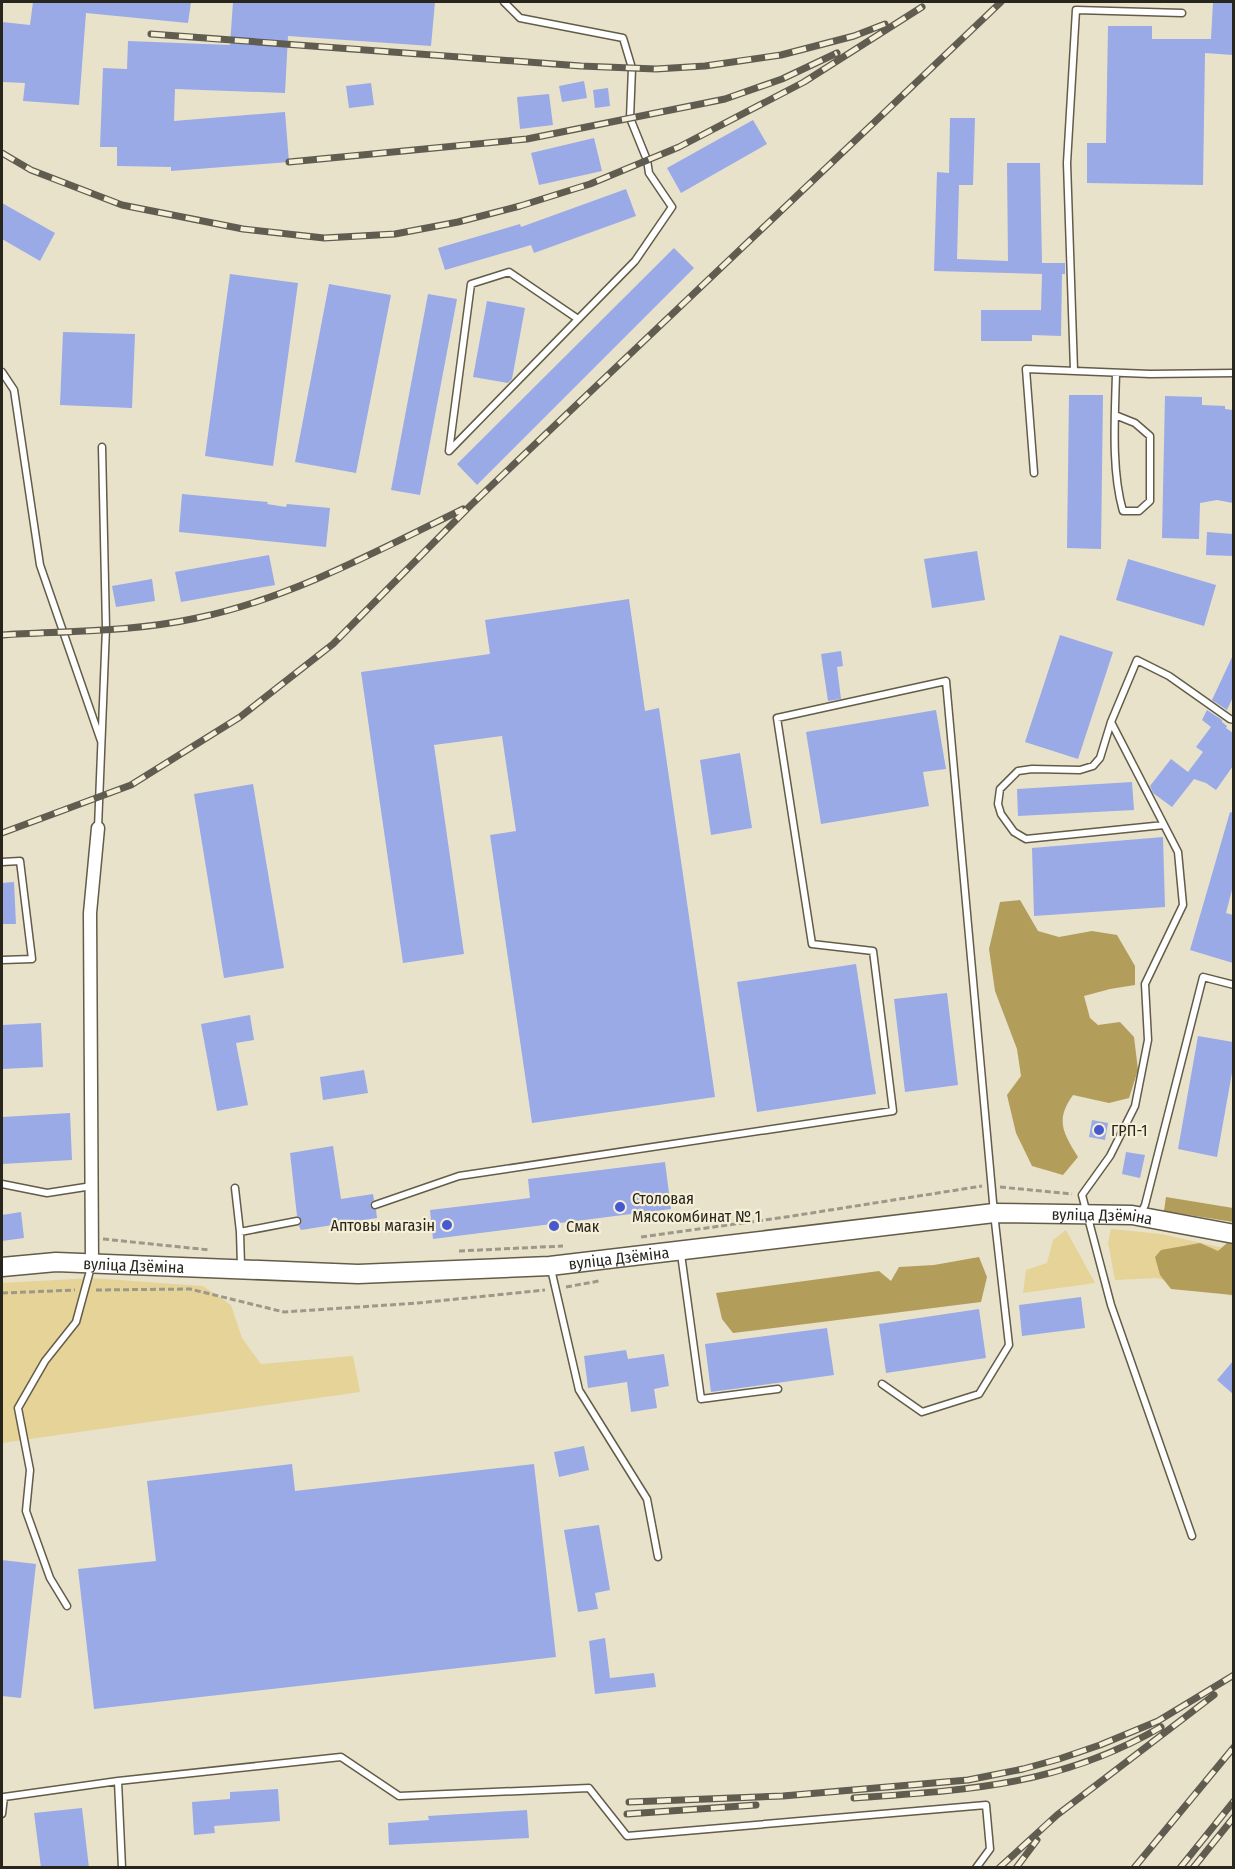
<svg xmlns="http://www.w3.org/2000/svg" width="1235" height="1869" font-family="'Fira Sans Condensed',sans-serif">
<rect width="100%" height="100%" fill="#e8e2cb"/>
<path fill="#e5d398" d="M1111,1229l50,5 72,16v46l-77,-18 -41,2 -7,-37z
M1066,1230l29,53 -72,10 3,-23 21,-7 6,-23z
M91,1278l112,8 28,19 11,33 19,26 92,-8 7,36 -358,51v-160z"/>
<path fill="#b29d5b" d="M1020,900l18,31 21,6 33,-6 25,4 18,31v19l-25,4 -26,7 6,22 8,7 22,-3 14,15 4,33 -9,28 -20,5 -36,-8c-18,25 -10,38 5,62l-15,18 -31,-9 -16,-33 -9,-38 14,-19 -4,-27 -22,-58 -6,-42 11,-47z
M1166,1197l67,11v14l-69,-11z
M1200,1243l18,8 9,-8 6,1v51l-62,-6 -11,-14 -5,-18 6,-7z
M979,1257l8,20 -6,25 -248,31 -11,-14 -6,-26 163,-22 12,10 8,-14 35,-2z"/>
<path fill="#99aae7" d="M33,2h158l-3,21 -102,-10 -7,92 -56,-4 2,-18 -23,-1v-60l28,3z
M233,2h202l-4,44 -143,-10 -3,57 -110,-4 -1,32 111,-9 4,50 -118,9v-4l-54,-1v-19h-17l3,-79 24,1 1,-28 102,4z
M1213,2h20v53l-28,-2 -2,132 -116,-2v-40h19l2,-117h44v13h59z
M584,81l3,17 -25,4 -3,-16z
M371,83l3,22 -25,3 -3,-22z
M608,88l2,18 -15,2 -2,-18z
M549,94l4,31 -33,4 -3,-32z
M950,118h25l-2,67h-14l-2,74 51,2 -1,-98h33l2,100h23v11h-3l-1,62 -29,-1v6h-51v-31h60l1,-36 -108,-3 3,-99 12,1z
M753,120l14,24 -86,49 -14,-25z
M594,138l8,33 -63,14 -8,-32z
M626,189l10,27 -102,37 -3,-8 -86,25 -7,-22 82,-24 1,3z
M2,203l53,30 -15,28 -38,-22z
M674,248l20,20 -217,217 -20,-21z
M230,274l68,9 -25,183 -68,-10z
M329,284l62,11 -35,178 -61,-11z
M428,294l29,5 -37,196 -29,-5z
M487,301l38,7 -13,71 -4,4 -35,-6z
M63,332l72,2 -3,74 -72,-3z
M1069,395h34l-2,154 -34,-1z
M1165,396l37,1v8l23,1v3l8,1v93l-16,-3 -17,3 -1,36 -37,-1z
M182,494l86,8 -1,2 19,3 1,-3 43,4 -4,39 -147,-15z
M1207,532l26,2v22l-27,-1z
M977,551l8,49 -53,8 -8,-49z
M269,555l6,30 -94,17 -6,-30z
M1128,559l88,26 -12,41 -88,-26z
M152,579l3,22 -39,6 -4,-21z
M629,599l16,112 14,-3 56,389 -183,26 -42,-288 26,-4 -14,-95 -68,9 30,209 -61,9 -42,-291 129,-18 -5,-34z
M1060,635l53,17 -35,107 -53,-17z
M841,651l2,15 -6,1 4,32 -13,2 -7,-47z
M1233,655v42l-6,13 -15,-10z
M936,710l10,59 -23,3 6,34 -108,18 -15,-92z
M1207,710l15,10v2l5,4 -1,2 7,5v33l-17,24 -10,-7 -12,-4 -22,28 -19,-14 -3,-7 21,-27 17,13 15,-20 -7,-5 15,-20 -9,-7z
M740,753l12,75 -41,7 -11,-75z
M1132,782l2,28 -116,6 -1,-27z
M253,784l31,184 -60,10 -30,-184z
M1230,812l3,1v73l-7,27 7,2v48l-43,-13z
M1163,837l2,70 -131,9 -2,-68z
M14,882l2,42h-14v-41z
M856,964l20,130 -119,18 -20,-130z
M947,993l11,92 -53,7 -11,-93z
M250,1015l4,25 -18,3 12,62 -31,6 -16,-87z
M41,1023l2,44 -41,2v-44z
M1198,1036l35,6v25l-16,90 -39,-8z
M364,1070l4,23 -45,7 -3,-23z
M70,1113l2,47 -70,4v-47z
M1092,1120l16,3 -3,17 -16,-3z
M333,1146l8,53 32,-5 1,6 -3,2 -1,4 6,4 1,8 -76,12 -2,-4 3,-5 -5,-5 -7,-63z
M1126,1152l19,3 -5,23 -18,-4z
M665,1162l6,47 -238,30 -3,-29 100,-12 -2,-19z
M21,1212l3,26 -22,3v-26z
M1081,1297l4,31 -63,8 -3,-31z
M979,1309l7,49 -100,15 -7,-49z
M827,1328l7,47 -123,17 -6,-48z
M626,1350l2,9 36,-5 5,32 -15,3 3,19 -26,4 -4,-30 -39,6 -4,-32z
M1233,1361v33l-16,-14z
M584,1446l5,24 -30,7 -5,-25z
M292,1464l3,27 239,-27 22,193 -462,52 -16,-140 78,-8 -9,-80z
M599,1525l11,65 -15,3 3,16 -20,3 -14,-82z
M2,1560l34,4 -15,134 -19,-2z
M605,1638l5,40 44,-5 2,14 -61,7 -6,-53z
M278,1789l2,32 -66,5 1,7 -21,2 -2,-33 38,-3v-7z
M82,1808l7,60h-48l-7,-55z
M527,1810l2,28 -140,7 -1,-22 41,-3 -1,-4z"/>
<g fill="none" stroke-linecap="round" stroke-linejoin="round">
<defs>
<path id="service" d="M504,2l16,16 103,20 9,30 -2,50 17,42 2,13 23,34 -37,54 -186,190 22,-167 38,-12 69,47
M1074,370l-7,-207 9,-153 106,3
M2,372l12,18 26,175 61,176
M1115,415l20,8 15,13v65l-11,10h-16c-12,-41 -8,-95 -7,-138
M1034,473l-8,-104 124,5 84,-1
M1111,722l67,130 5,53 -38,79 3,56 -13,66 -25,50 -28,39 29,110 81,231
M1164,825l-138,14 -12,-7 -13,-18 -3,-10 2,-15 18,-18 14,-2 48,1 13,-4 7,-8 11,-36 26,-62 32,16 61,43 4,1
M98,828l8,-200 -4,-181
M2,862l18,-1 12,98 -30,1
M2,1184l45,9 45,-7
M235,1188l5,44
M375,1205l84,-29 434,-65 -20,-160 -61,-7 -35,-226 169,-37 48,532 15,132 -30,49 -57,18 -40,-28
M1141,1213l4,-8 58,-228 31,8
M681,1254l20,145 77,-10
M241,1266l-1,-34 57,-11
M551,1269l28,121 68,109 11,58
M67,1606l-17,-28 -24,-67 4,-41 -12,-62 27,-47 31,-39 15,-55
M118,1781l223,-24 58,39 190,-8 38,48 359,-31 4,44 -14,19
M2,1814l2,-17 114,-16 4,87"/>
<path id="minor" d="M92,1263l-2,-350 8,-85"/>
<g id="secondary">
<path id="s1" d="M2,1267l54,-5 302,12 192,-8 444,-53 138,2 102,19"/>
</g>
</defs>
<use href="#service" stroke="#625c48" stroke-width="9"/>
<use href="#minor" stroke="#625c48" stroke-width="15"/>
<use href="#secondary" stroke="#625c48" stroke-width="21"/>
<path stroke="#9d9887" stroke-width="3" stroke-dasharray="6 3" stroke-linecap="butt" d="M1000,1187l72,7
M641,1237l145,-20 196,-31
M103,1239l107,11
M459,1251l104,-5
M566,1287l33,-6
M96,1290l94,-1 94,23 134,-9 127,-13
M2,1293l73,-3"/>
<use href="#service" stroke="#fff" stroke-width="6"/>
<use href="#minor" stroke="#fff" stroke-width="12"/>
<use href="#secondary" stroke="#fff" stroke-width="18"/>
<defs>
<path id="rail" d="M151,34l430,32 75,3 49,-3 76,-11 73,-19 31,-12
M2,153l29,17 91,35 121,24 81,9 71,-4 63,-12 62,-16 70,-22 89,-37 125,-65 118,-75
M289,162l238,-23 198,-40 57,-20 55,-26
M2,635c64,-4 131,-3 195,-17 94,-20 180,-67 266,-109
M2,833l129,-48 109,-68 93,-73 138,-139 530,-503
M854,1798c114,-8 205,-12 307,-71
M629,1802l154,-6 185,-16 55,-11 36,-10 41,-14 58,-24 76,-46
M627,1814l129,-9
M999,1868l58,-53 157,-120
M1016,1868l21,-28
M1134,1868l100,-121
M1180,1868l54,-67
M1193,1868l41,-51"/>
</defs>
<use href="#rail" stroke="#605c50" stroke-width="7"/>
<use href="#rail" stroke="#f6efd8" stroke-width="4.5" stroke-dasharray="14" stroke-linecap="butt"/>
</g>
<g fill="#4659cd" stroke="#f6efd8" stroke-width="2">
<circle cx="1099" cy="1130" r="6"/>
<circle cx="620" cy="1207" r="6"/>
<circle cx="447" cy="1225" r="6"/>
<circle cx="554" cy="1226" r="6"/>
</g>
<g text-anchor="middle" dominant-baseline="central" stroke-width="4.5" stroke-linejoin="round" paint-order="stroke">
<g font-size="16" fill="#28251d" stroke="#f6efd8" text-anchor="start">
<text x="1111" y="1130">ГРП-1</text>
<text x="632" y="1198">Столовая<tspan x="632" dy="18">Мясокомбинат № 1</tspan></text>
<text x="435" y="1225" text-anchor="end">Аптовы магазін</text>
<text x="566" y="1226">Смак</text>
</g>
<g font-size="16" fill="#28251d" stroke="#f6efd8">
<text stroke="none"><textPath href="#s1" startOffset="1104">вуліца Дзёміна</textPath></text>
<text stroke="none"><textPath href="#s1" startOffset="618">вуліца Дзёміна</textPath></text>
<text stroke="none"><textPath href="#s1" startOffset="132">вуліца Дзёміна</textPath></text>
</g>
</g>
<rect width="1235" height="1869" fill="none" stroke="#28251d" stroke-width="6"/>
</svg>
